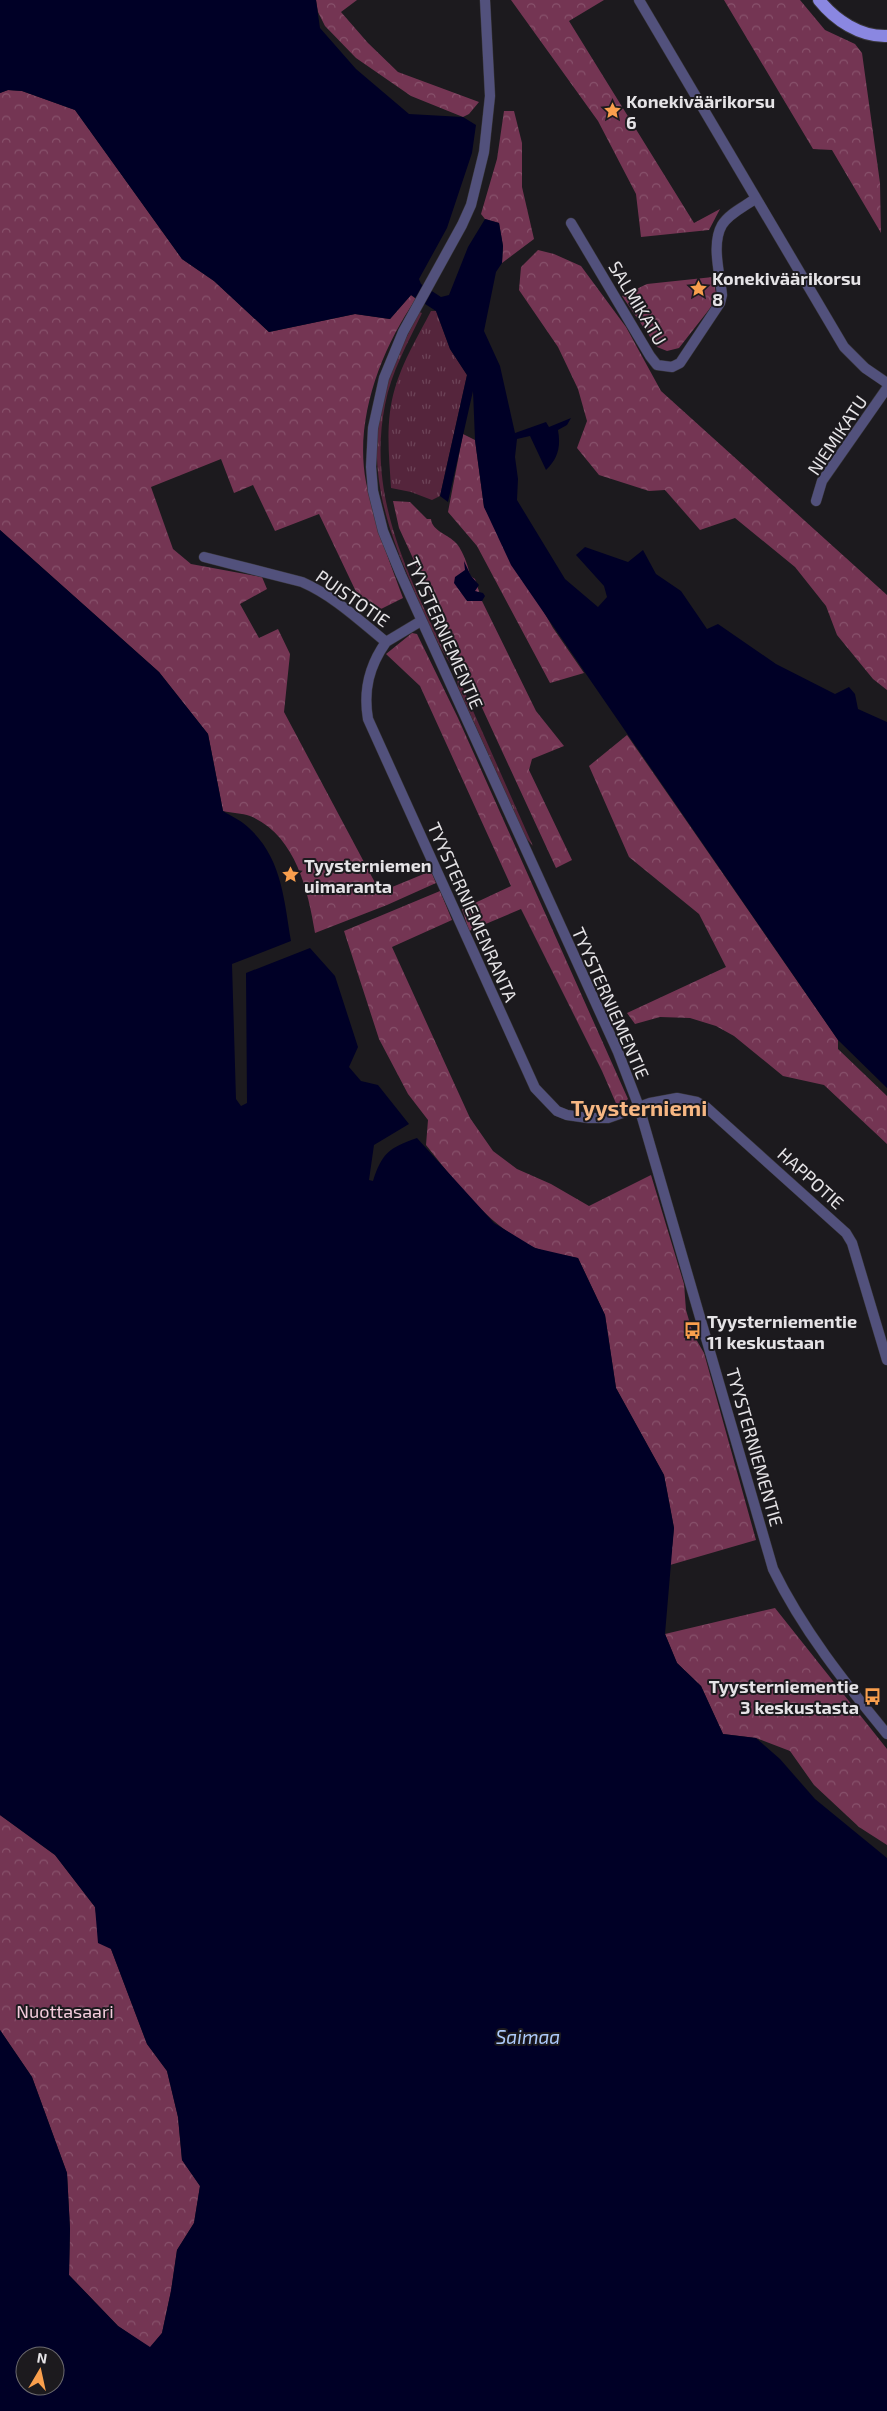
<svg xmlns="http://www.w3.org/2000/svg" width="887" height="2411" font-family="'Exo 2',sans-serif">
<defs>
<pattern id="grass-tufts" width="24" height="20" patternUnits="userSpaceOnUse" patternTransform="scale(1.25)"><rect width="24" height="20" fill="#55253c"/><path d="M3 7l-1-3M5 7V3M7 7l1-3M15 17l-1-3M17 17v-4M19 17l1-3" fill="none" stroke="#6d4458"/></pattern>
<pattern id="forest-crowns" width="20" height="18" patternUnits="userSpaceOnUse" patternTransform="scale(1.25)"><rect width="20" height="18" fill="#743553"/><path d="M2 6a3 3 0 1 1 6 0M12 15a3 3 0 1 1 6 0" fill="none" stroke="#88526c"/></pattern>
</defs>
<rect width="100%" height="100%" fill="#1c1a1e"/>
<path fill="url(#grass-tufts)" d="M431,311h5l14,38 17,26 -27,121 -8,4 -21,-8 -20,-4c-2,-33 -6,-67 4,-100 8,-27 23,-52 36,-77z
M419,312l3,1c-14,30 -31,59 -37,92 -19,95 27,177 66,260 -18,-28 -30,-58 -43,-89 -30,-70 -44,-131 -16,-206 7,-20 18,-39 27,-58z
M457,678l5,8 71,160 -7,-8 -68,-151z"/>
<path fill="url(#forest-crowns)" d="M316,0h41l-16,12 27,31 30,29 81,30 -10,12 -6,3 -52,-21 -55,-38 -31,-32 -7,-14z
M511,0h93l-35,21 125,202 26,-14 -11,21 -68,7 -5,-43 -38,-73z
M724,0h76l25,30 30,14 7,9 18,130 1,50 -49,-83 -19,-1z
M8,90l14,1 53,19 107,149 32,22 55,51 86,-18 35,5 21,-24 5,4c-35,50 -62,121 -50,183 8,40 23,78 37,116l-24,12 -20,-12 -40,-84 -44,17 -22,-46 -19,8 -13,-34 -70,28 22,62 18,15 71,13 5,12 -27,15 19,34 19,-9 12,25 -6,58 96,180 51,-21 5,12 -49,22 -72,28c-7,-44 -20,-98 -65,-117 -8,-3 -18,-3 -27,-5l-15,-77 -49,-62 -159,-142v-437z
M504,111h10l8,32v44l12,52 -32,24 1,-17 -4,-23 -14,-4 -4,-5 16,-55z
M538,250l16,4 27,12 45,61 35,64 226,204v95l-14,-11 -36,-44 -11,-29 -31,-39 -60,-49 -35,12 -35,-40 -16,1 -50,-16 -22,-27 10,-27 -9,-32 -20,-42 -39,-57 2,-23z
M713,277l3,16 -5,14 -32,41 -12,3 -10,-4 -35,-51 25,-12z
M463,434l12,6 9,67 69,121 31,45 -34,10 -73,-137 -29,-34z
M393,501l17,1 17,17h4c1,12 18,16 25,24 6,6 13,24 14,33l5,3 7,22 54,110 28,35 -32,13 -3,11 43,90 -16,8 -157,-340z
M412,633l5,1 41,84 170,381 -10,9 -16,-37 -81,-162 -52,22 -7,-22 49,-23 -91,-200 -34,-32z
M627,735l211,305v9l49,47v48l-63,-59 -41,-9 -49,-40 -18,-10 -26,-8 -30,-1 -25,7 -8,-11 99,-46 -27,-53 -70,-57 -40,-91z
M440,891l12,29 -60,27 78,171 23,33 24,18 34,15 38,22 62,-31 33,109 2,26 7,24 11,19 52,187 -86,25 4,-37 -10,-53 -48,-87 -11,-73 -27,-57c-14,-3 -32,-5 -45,-11 -45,-22 -76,-63 -107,-102l2,-25 -20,-26 -29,-55 -35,-108z
M775,1608l112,141v96l-28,-18 -45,-42 -24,-34 -34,-13 -33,-4 -22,-48 -24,-23 -12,-29z
M0,1815l55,40 40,52 2,13 14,29 36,95 20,27 11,46 4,43 18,26 -6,37 -17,27 -6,41 -9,42 -12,15 -32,-22 -49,-51 1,-46 -3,-56 -35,-96 -32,-47z"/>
<path fill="#000026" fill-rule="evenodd" d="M0,0h316l4,28 36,41 53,45 54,3 13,8 -4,28 -25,75 -28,51 2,5 20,13 8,-2 19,-48 17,-28 14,4 4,23 -1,17 -6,9 -12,59 16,35 15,67 31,-11 3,5 22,-9 -4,7 -9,5c3,17 0,28 -12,40l-16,-34 -13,3 -2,18 3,22 -1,21 48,79 33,28 9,-10 -3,-11 -28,-31 9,-8 43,15 15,-12 13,24 25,17 26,38 11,-5 58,40 59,30 14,-7 6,7 3,15 29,13v366l-49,-48 -327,-475 -27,-58 -9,-67 -2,-49 -25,111 -8,-6 27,-121 -17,-26 -14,-38 -25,-16 -21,24 -35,-5 -86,18 -55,-51 -32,-22 -107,-149 -53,-19 -14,-1 -8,3z
M0,530l159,142 49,62 15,77c8,5 19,10 26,17 33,30 35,72 42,113l-59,23 4,135 5,7 6,-3 -1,-130 64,-25 25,28 23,71 -9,20 12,14 17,4 31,39 -35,21 -5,35 4,1c9,-28 16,-33 44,-43l77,85 41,25 43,10 27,57 11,73 48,87 10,53 -9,106 12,29 24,23 22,48 33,4 24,21 35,40 72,59v553h-887v-381l32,47 35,96 3,56 -1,46 49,51 32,21 12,-14 9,-42 6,-41 17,-27 6,-37 -18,-26 -4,-43 -11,-46 -20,-27 -36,-95 -13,-6 -3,-36 -40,-52 -55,-40zM25,2356h30v30h-30z
M464,561l7,15 8,9 -4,6 8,2 2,3 -3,5h-15l-13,-18 1,-6 10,-7z"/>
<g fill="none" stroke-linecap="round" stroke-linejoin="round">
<defs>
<path id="minor" d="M485,0l5,96 -6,56 -13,53 -9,20 -59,107 -19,46 -11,50 -2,39 2,24 10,40 18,44 217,477 21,55 134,462c29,60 72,114 114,165
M639,0l205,347 21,21 22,15
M571,223l79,133 7,9 15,2 8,-4 40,-60 2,-8c-2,-21 -11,-51 0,-70 7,-12 24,-19 34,-27
M816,501l6,-20 65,-93
M204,557l98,25c32,14 57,38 84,60l35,-21
M386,642c-17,24 -23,48 -18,77l167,369 22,23 10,4 21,3h20l42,-15 27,-5 20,4 9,5 140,126 6,10 35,117"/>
<path id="major" d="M819,0c16,20 41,37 68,36"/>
</defs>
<use href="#minor" stroke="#38363a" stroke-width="11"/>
<use href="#major" stroke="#38363a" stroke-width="14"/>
<use href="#minor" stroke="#52517c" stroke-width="10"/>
<use href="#major" stroke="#8a87e1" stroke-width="12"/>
</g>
<defs>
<symbol id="sight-bare" viewBox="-9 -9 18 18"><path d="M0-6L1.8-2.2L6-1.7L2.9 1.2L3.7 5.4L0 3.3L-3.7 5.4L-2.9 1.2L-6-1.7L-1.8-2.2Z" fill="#f99f4d" stroke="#1c1a1e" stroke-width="2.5" paint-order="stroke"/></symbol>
<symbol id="bus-bare" viewBox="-9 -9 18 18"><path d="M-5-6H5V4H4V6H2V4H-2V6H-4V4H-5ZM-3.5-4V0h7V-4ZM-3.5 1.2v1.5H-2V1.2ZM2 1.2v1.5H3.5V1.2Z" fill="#f99f4d" stroke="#1c1a1e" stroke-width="2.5" paint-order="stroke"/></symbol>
</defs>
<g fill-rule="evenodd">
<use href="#sight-bare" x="600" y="98" width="25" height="25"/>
<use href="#sight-bare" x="686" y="276" width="25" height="25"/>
<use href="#sight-bare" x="278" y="862" width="25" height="25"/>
<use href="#bus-bare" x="680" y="1318" width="25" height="25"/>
<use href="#bus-bare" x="860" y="1684" width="25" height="25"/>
</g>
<g text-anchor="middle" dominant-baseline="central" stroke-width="4" stroke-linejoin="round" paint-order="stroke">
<g font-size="18" font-weight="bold" fill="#e5e3e6" stroke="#1c1a1e" text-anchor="start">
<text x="626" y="101">Konekiväärikorsu<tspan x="626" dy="21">6</tspan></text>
<text x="712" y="278">Konekiväärikorsu<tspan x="712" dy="21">8</tspan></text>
<text x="304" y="865">Tyysterniemen<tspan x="304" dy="21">uimaranta</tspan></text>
<text x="707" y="1321">Tyysterniementie<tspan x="707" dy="21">11 keskustaan</tspan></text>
<text x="859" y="1686" text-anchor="end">Tyysterniementie<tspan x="859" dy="21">3 keskustasta</tspan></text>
</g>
<g font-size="18" fill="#e5e3e6" stroke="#1c1a1e">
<text transform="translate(638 303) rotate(59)">SALMIKATU</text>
<text transform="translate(837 435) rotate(-56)">NIEMIKATU</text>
<text transform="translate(353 598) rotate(35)">PUISTOTIE</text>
<text transform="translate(445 633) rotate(66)">TYYSTERNIEMENTIE</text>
<text transform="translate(473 912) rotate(66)">TYYSTERNIEMENRANTA</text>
<text transform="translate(611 1003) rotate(66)">TYYSTERNIEMENTIE</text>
<text transform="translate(811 1178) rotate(42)">HAPPOTIE</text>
<text transform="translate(755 1447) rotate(74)">TYYSTERNIEMENTIE</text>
</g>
<g font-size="18" fill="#f5cddd" stroke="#1c1a1e">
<text x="65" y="2011">Nuottasaari</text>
</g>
<g font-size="19" font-style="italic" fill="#adc9fa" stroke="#1c1a1e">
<text x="528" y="2036">Saimaa</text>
</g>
<g font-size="22" font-weight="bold" fill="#f7b783" stroke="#1c1a1e">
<text x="639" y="1107">Tyysterniemi</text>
</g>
</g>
<g transform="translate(40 2371) rotate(9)"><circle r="24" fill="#1c1a1e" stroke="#6c6a6e"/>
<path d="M0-4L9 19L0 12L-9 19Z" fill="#f99f4d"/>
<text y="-8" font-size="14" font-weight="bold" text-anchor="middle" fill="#e5e3e6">N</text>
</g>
</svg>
